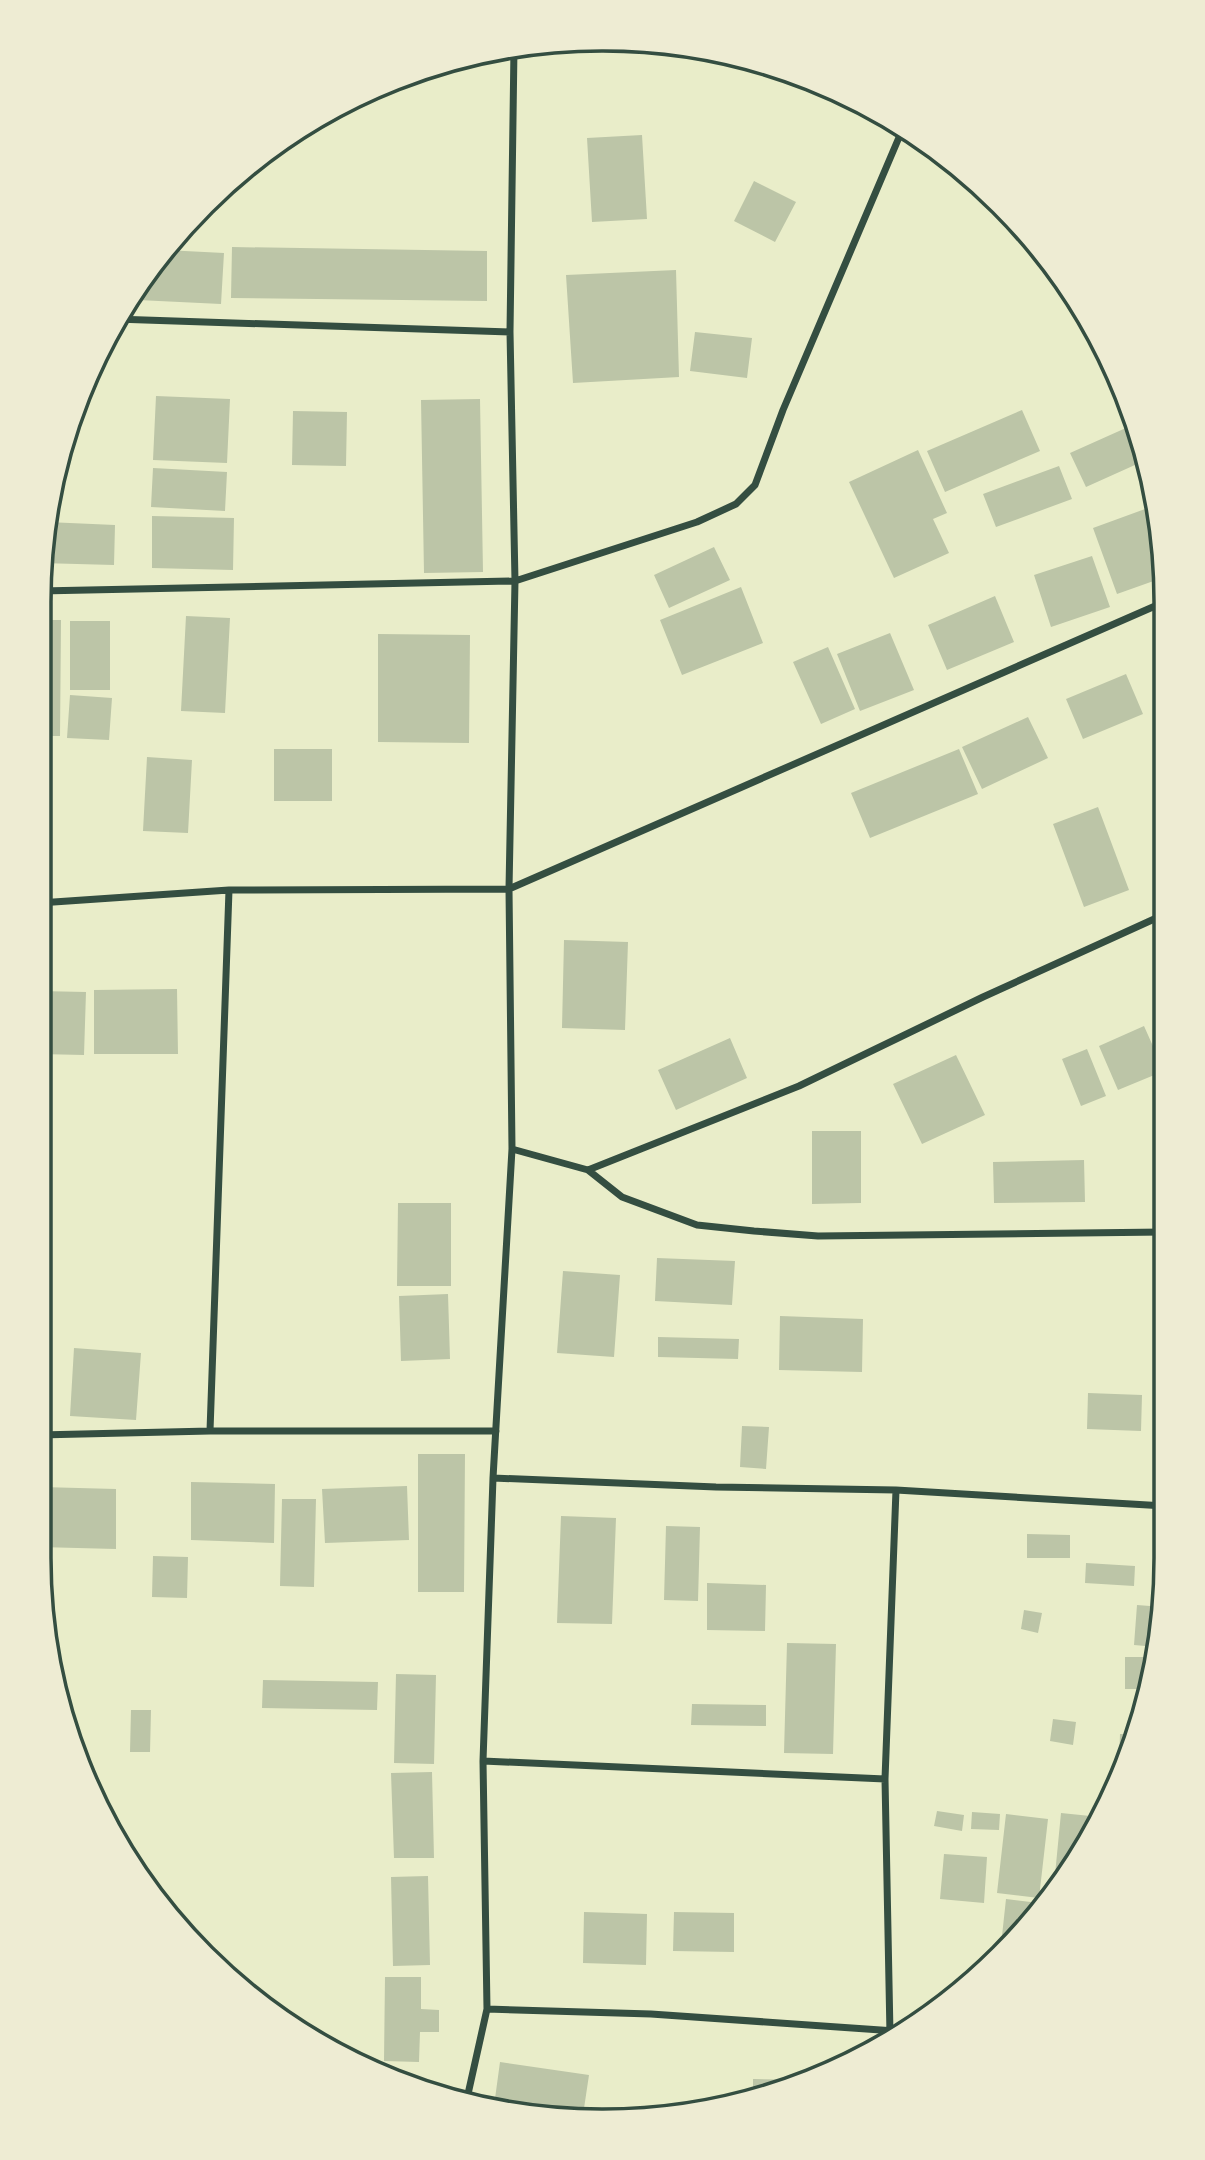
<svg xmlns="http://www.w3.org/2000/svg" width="1205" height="2160" font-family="'Public Sans',sans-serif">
<rect width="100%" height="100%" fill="#e9edc9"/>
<path fill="#bcc5a7" d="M642,135l5,84 -55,3 -5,-84z
M754,181l42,21 -21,40 -41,-21z
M232,247l255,4v50l-256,-3z
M165,250l59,3 -3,51 -83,-4 1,-14z
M676,270l3,107 -106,6 -7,-108z
M695,332l57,6 -5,40 -57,-7z
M156,396l74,3 -3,64 -74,-3z
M480,399l3,173 -59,1 -3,-173z
M1022,410l18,41 -95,41 -18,-41z
M293,411l54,1 -1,54 -54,-1z
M1137,423l9,37 -60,27 -16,-34z
M918,450l29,63 -14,6 16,34 -55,25 -45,-96z
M1059,466l13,33 -76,28 -13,-33z
M153,468l74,4 -2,39 -74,-4z
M1156,505l6,24v49l-45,16 -24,-66z
M152,516l82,2 -1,52 -81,-2z
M47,522l68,3 -1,40 -74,-2z
M714,547l16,33 -61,28 -15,-33z
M1092,556l18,51 -59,20 -17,-52z
M741,587l22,56 -81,32 -22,-55z
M995,596l19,46 -67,28 -19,-45z
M186,616l44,2 -5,95 -44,-2z
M40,620h21l-1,116h-21z
M70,621h40v69h-40z
M890,633l24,57 -54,21 -23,-57z
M378,634l92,1 -1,108 -91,-1z
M828,647l27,62 -34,15 -28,-62z
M1126,674l17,40 -60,25 -17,-40z
M70,695l42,3 -3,42 -42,-2z
M1028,717l20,41 -66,31 -20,-42z
M274,749h58v52h-58z
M959,749l19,45 -108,44 -19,-45z
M147,757l45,3 -4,73 -45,-2z
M1098,807l31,83 -45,17 -31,-83z
M564,940l64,2 -3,88 -63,-2z
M177,989l1,65h-84v-64z
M39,991l47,1 -2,63 -45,-1z
M1144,1026l20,45 -46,19 -19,-44z
M730,1038l17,40 -71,32 -18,-40z
M1087,1049l19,47 -25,10 -19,-47z
M956,1055l29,60 -63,29 -29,-60z
M812,1131h49v72l-49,1z
M1084,1160l1,42 -91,1 -1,-41z
M398,1203h53v83h-54z
M657,1258l78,3 -3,44 -77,-4z
M563,1271l57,4 -6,82 -57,-4z
M448,1294l2,65 -49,2 -2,-65z
M780,1316l83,3 -1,53 -83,-2z
M658,1337l81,2 -1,20 -80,-2z
M74,1348l67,5 -5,67 -66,-4z
M1088,1393l54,2 -1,36 -54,-2z
M742,1426l27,1 -3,42 -26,-2z
M418,1454h47l-1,138h-46z
M191,1482l84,2 -1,59 -83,-3z
M407,1486l2,54 -84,3 -3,-54z
M41,1487l75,2v60l-77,-2z
M282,1499h34l-2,88 -34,-1z
M561,1516l55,2 -4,106 -55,-1z
M666,1526l34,1 -2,74 -34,-1z
M1027,1534l43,1v23h-43z
M153,1556l35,1 -1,41 -35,-1z
M1086,1563l49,3 -1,20 -49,-3z
M707,1583l59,2 -1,46 -58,-1z
M1137,1605l26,2 -6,40 -23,-2z
M1024,1610l18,3 -4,20 -17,-4z
M787,1643l49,1 -3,110 -49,-1z
M1125,1657h30l-5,32h-25z
M396,1674l40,1 -2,89 -40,-1z
M263,1680l115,2 -1,28 -115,-2z
M692,1704l74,1v21l-75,-1z
M131,1710h20l-1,42h-20z
M1053,1719l23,3 -3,23 -23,-4z
M1120,1734h15l-12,28h-4z
M432,1772l2,86h-40l-3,-85z
M937,1811l27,4 -2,16 -28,-5z
M972,1812l28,2 -1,16 -28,-1z
M1061,1813l39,4 -9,23 -37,45z
M1006,1814l42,5 -9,79 -42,-5z
M944,1854l43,3 -3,46 -44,-4z
M428,1876l2,89 -37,1 -2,-89z
M1006,1899l33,4 -35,42h-3z
M584,1912l63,2 -1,51 -63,-2z
M674,1912l60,1v39l-61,-1z
M385,1977h36v32l18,1v22h-19l-1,30 -35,-1z
M500,2062l89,13 -6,40 -89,-9z
M753,2079l57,1v1l-57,13z"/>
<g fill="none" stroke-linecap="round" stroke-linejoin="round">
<path stroke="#344e41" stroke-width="7" d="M115,319l395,13
M40,591l475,-10 182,-59 39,-18 19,-19 28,-75 120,-282
M39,903l190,-13 280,-1 653,-286
M512,1149l76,21 211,-84 184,-89 180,-82
M588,1170l34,27 75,28 57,6 64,5 346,-4
M210,1431l19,-541
M39,1435l171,-4h286
M493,1478l223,9 180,3 269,16
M483,1761l402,18
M487,2009l164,5 244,17
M890,2034l-5,-255 11,-289
M466,2103l21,-94 -4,-248 10,-283 19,-329 -3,-260 6,-308 -5,-249 4,-284"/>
</g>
<path d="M0 0H1205V2160H0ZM602 51H603A551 551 0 0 1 1154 602V1558A551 551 0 0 1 603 2109H602A551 551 0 0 1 51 1558V602A551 551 0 0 1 602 51Z" fill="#eeecd3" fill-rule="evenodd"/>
<path fill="none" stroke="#344e41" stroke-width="3.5" d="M602 51H603A551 551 0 0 1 1154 602V1558A551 551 0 0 1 603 2109H602A551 551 0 0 1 51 1558V602A551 551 0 0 1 602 51Z"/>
</svg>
